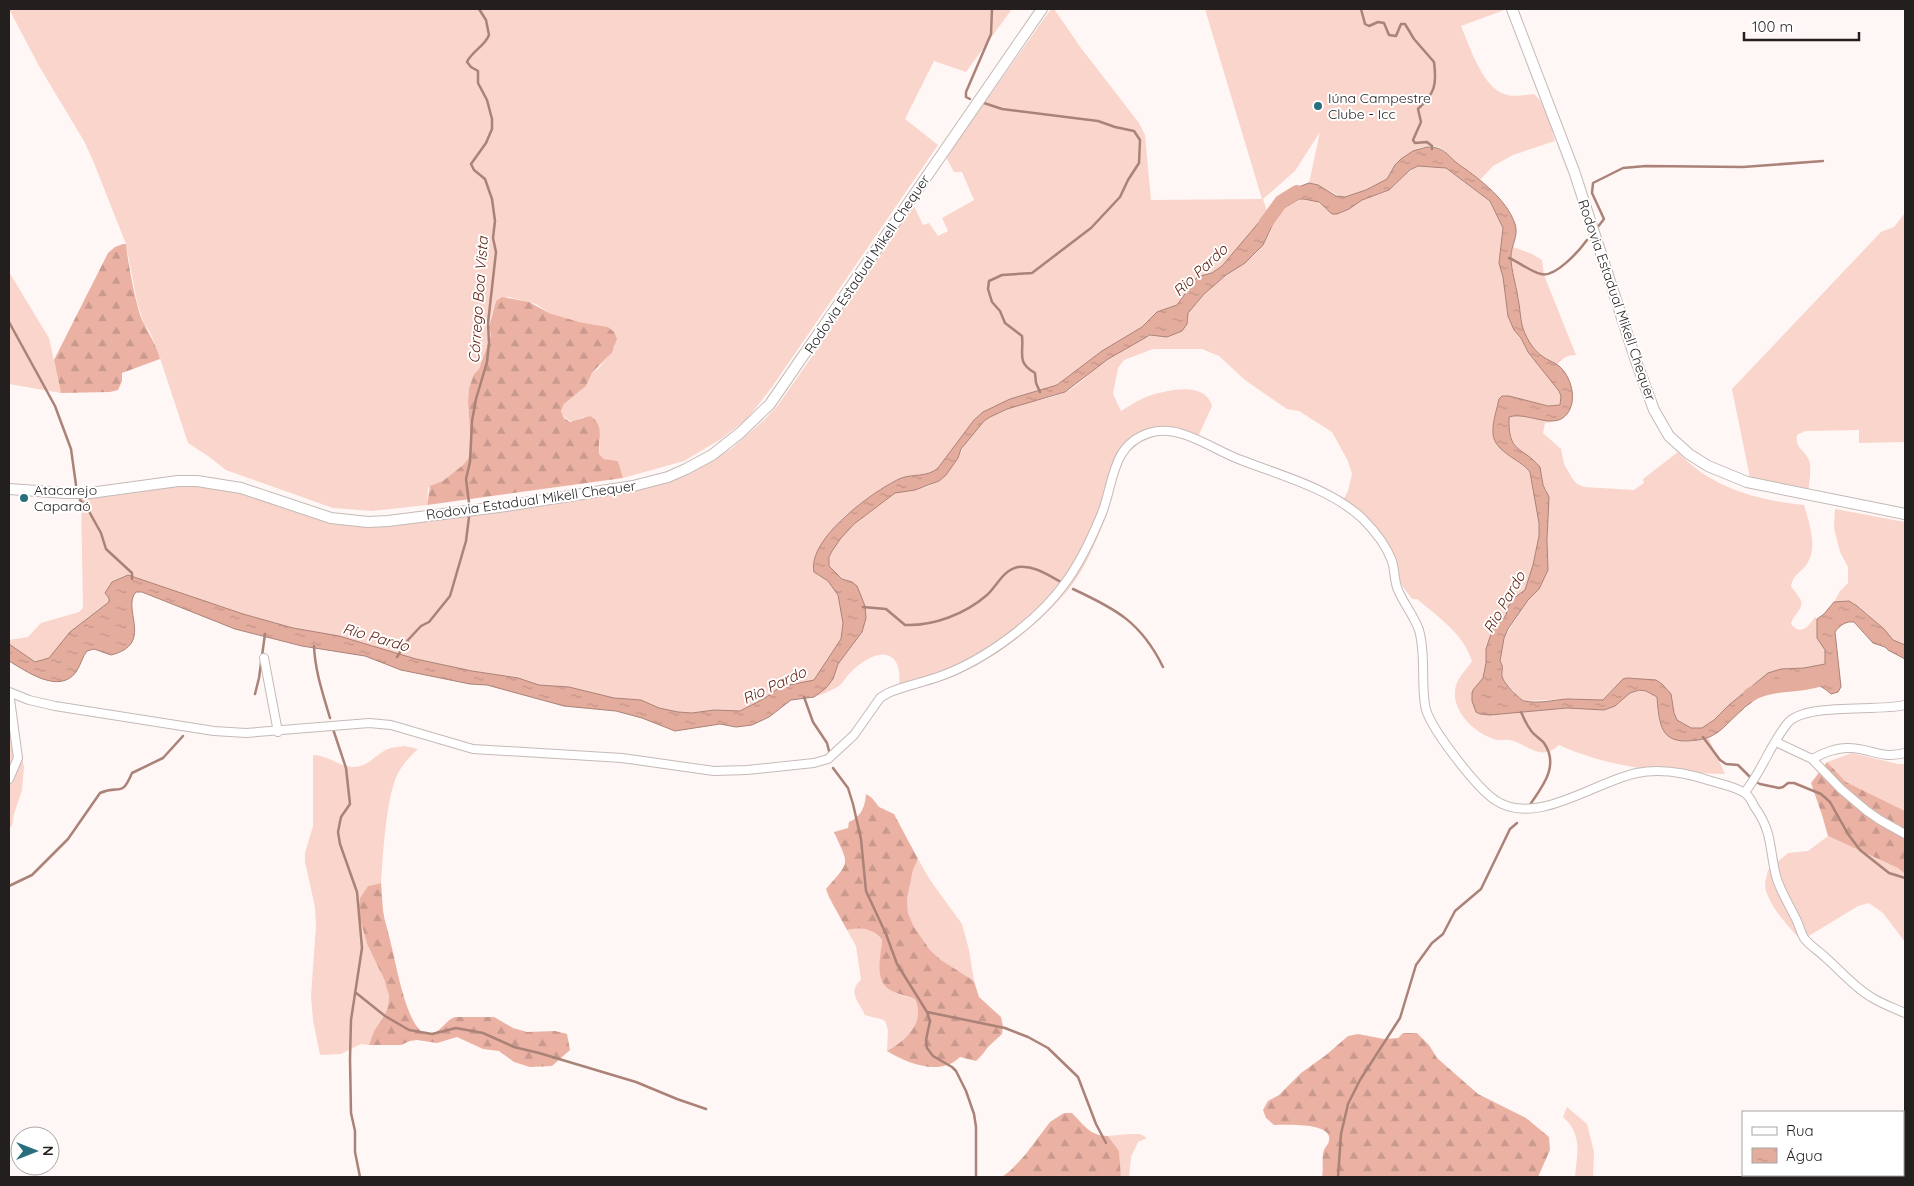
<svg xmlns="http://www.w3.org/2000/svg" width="1914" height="1186" font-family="Quicksand,sans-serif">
<defs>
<pattern id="forest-firs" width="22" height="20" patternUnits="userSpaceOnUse" patternTransform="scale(1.25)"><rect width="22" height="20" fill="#ebb2a4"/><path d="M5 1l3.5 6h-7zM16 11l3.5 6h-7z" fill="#c9998d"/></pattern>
<pattern id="water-ripples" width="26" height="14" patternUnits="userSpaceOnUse" patternTransform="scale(1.25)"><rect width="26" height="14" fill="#e4ac9d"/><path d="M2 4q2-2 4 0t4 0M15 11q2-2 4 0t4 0" fill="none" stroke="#c39487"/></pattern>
</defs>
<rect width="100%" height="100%" fill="#fff7f5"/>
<path fill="#f9d5cb" d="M9,9h1003l-46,63 -32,-11 -29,58 33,26 -166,242 -25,32 -26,20 -37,22 -61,17 -5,-17 -14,-2 -5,-5 1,-14 -17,-23c-10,7 -17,5 -22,-6l3,-7 22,-18 6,-13 6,-4 17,-23 -7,-19 -29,-5 -30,-9 -13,-9 -27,-7 -13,4 -6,20 1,13 -12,35 -5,5 -5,14 -1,14 3,43 -3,14 -5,6 -19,15 -8,3 -8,5 -1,17 -55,6 -39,-3 -107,-38 -18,-14 -20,-13 -30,-91 -8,-20 -6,-8 -7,-22 -11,-58 -32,-81 -10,-22 -45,-75z
M1051,9h3l27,39 58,75 6,12 6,65 111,-1 -57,-190h302l-46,17c8,19 21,59 41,67 10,5 21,2 32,1 13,11 16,31 21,47l-42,14 -20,11 -13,14c-9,-6 -22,-12 -29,-20 -4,-6 -5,-11 -13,-13 -26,-6 -34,19 -50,32 -8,6 -36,17 -47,18l-23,-12 -9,-2 11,-51 -25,39 -32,28 5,16 -8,6 -38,45 -10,7 -15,4 -20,28 -20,7 -15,15 -40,24 -45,34 -47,14 -27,13 -9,8 -36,48c-11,9 -24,5 -37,10 -16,6 -31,19 -44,30 -14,4 -39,38 -43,52 -1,4 0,8 0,12l14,9 10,14 5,27 -2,17 -27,41 -38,9 -15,12 -21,10 -26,-1 -22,3 -14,-1 -19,-3 -18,-9 -27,-2 -45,-11 -30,-2 -21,-7 -46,-7 -56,-12 -77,-23 -46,-8 -50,-14 -115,-39 -4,1 -12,6 -3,20 -39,30 -21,26 -14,4 -26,-18v-4l19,-3 13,-14 38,-11 4,-4 -2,-111h20l26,-6 72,-10 159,42 322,-47 31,-15 20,-12 33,-29 14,-15 40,-57 40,-66 55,-78 10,21 6,-2 9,13 10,-5 -6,-13 32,-18 -12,-28h-8l-8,-15z
M1418,166l27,2 45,33 13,27 -4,35 4,14 5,39 6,14 7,8 7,14 31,39 2,5 -1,9 -8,1 -21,-3 -15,-5 -17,1 -2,46 33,27 9,51v13l-6,29 -8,25 -11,8 -6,9 -2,8 -4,5 -9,8 -7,21v14l-3,15 -10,12 7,24 10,1 77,-7h18l30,-2 15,-13 9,-3 7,1 11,6c1,9 0,19 3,28 7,18 33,20 48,12l17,37c-61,-2 -110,-4 -166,-29 -18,17 -30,0 -49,-5 -5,-1 -11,1 -16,-1 -19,-6 -41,-26 -39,-48 1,-13 10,-19 17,-30 -9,-28 -34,-44 -55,-62h-5l-11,-15 -7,-25 -6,-14 -47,-41 7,-13 4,-17 -4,-13 -16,-29 -33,-21 -12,-2 -42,-29 -26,-24 -17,-7h-49l-29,11 -6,8 -5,26 8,17c9,-5 18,-12 28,-15 19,-6 56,-15 63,10l-15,33c-8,-2 -15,-4 -23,-5 -28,-1 -52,17 -60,43 -4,12 -3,25 -7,37 -11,28 -24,61 -45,83 -30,33 -68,63 -110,80 -17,7 -37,11 -55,16 3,-9 4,-22 -1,-31 -11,-17 -34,-1 -44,9 -5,4 -8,11 -13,15 -7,4 -17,9 -25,11l19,-18 5,-15 24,-32 3,-26 -13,-24 -9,-3 -14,-13c-2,-25 35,-52 54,-64 4,-3 8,-7 12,-9 13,-5 29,-2 40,-10 23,-16 28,-44 49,-62 23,-19 56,-18 82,-29 14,-7 24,-20 35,-29 25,-20 56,-30 86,-39 0,-3 0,-8 1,-11 1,-3 5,-6 7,-9 9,-11 20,-20 31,-28 12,-10 26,-16 35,-29 16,-20 8,-32 36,-47 19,-9 29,16 40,13 11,-2 18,-9 27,-14 8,-4 18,-4 25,-9 10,-8 18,-18 29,-24z
M1905,213v229l-46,1v-13l-54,1 -8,4c-3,14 11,16 13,29 1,9 -1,20 -2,29l-57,-10 -19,-94 149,-157 13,-5z
M1513,247l19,7 10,6 2,15 32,80c-9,0 -13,3 -19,10 -11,-7 -23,-13 -29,-25 -7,-12 -7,-25 -9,-39 -2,-18 -12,-35 -6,-54z
M9,272l40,66 12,55 -52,-9z
M1518,415l35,7 -8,1 -2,10 18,16 3,15 8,14 5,6 7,3 50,3 10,-7 -1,-4 35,-27c33,36 79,48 126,53 5,17 14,42 3,59 -6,9 -13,9 -16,22 3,5 8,10 10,15 3,8 -9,15 -10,23 10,12 17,3 24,-7l2,2c-1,16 12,30 8,46l-21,3h-15l-21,5 -39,32 -15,15 -12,8h-11l-14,-8 -3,-7 -3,-19 -9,-10 -6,-4 -29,-2 -4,1 -20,21 -25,-1 -54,2 -8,-4 -2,-6 -11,-10 -1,-4 1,-5 -3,-11 4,-23 24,-38 11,-11 9,-19 -1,-80 -4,-5 -3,-18c-19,-22 -32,-13 -31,-50z
M1835,509l70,13v123l-12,-5 -27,-27 -25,-12 -7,1 6,-11 8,-8v-16l-8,-15 -6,-24z
M9,724l6,3 9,40 -2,23 -8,24 -2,12 -3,2z
M404,746l14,3c-8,7 -15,15 -20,24 -12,23 -15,83 -17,110l-13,3 -8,12 -2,13 9,33 17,35 5,17 -1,11 -4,9 -10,15 -5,14 -8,-1 -20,10 -21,1 -7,-35 -2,-24 5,-70 -1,-19 -10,-45v-9l8,-27v-71c15,0 26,12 41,12 14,0 22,-13 34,-18 5,-2 11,-2 16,-3z
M1852,753l46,11h7v47l-59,-29 -19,-20z
M1828,836l70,32 7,6v68l-22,-29 -14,-10 -11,3 -56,34c-12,-10 -36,-38 -37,-55 0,-4 2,-10 3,-15l20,-17 20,-2z
M918,859l12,21 32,44 7,26 5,31 -33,-21 -11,-10 -16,-23 -6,-14 -1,-14 6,-29z
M857,928l14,2 11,10 -2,27 20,28 15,4c11,24 -10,42 -28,52l1,-21 -3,-9c-7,-4 -13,-3 -20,-6 -6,-13 -18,-23 -4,-35l-5,-34 -9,-16z
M1567,1107l20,17 7,28 -1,25h-18c2,-23 8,-43 -12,-60z
M1130,1134h10l7,4 -9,4 -7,15 -2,20h-8l-2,-26 -11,-15z"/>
<path fill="url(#forest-firs)" d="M123,244h3c2,18 10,65 18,80 6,12 13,22 16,35l-38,14v8l-4,9 -8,2 -49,1 -7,-33 54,-107 7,-6z
M502,297l27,5 20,11 30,9 29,5 6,5 3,7 -5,13 -20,21 -6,13 -22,18 -3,7 3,7 6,4 20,-6c15,9 8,22 9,38l5,5 14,2 5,17 -196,27 3,-19 14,-6 19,-15 5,-6 3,-14 -3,-43 1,-14 5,-14 5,-5 12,-34 -2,-8 7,-26z
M1827,762l19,20 59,29v63l-7,-6 -70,-32 -6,-21 -11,-32z
M866,794l6,4 7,9 15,7 24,45 -5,11 -6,29 1,14 6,14 16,23 11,10 33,21 5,16 22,20 2,9 -1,8 -14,13 -6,8 -6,6 -16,-4c-20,20 -53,6 -73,-6 18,-10 39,-28 28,-52 -7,-3 -15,-4 -23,-8 -19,-10 -11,-34 -10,-51 -10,-12 -20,-13 -35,-10l-18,-33 -3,-8c25,-29 23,-23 8,-57l14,-4 1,-6c12,-5 16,-15 17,-28z
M381,883c1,9 1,18 2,27 1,10 5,20 7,30 6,23 14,71 28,88 2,3 6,6 9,6 12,2 18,-14 28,-17h39l19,11 14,4 28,-1 12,3 3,16 -18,16 -22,1 -16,-5 -15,-11 -16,-2 -26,-12 -20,6 -20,-3 -7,1 -9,4h-32l5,-14 10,-15 4,-9 1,-11 -5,-17 -17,-35 -9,-33 2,-13 8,-12z
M1403,1033h14l12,12 8,13 41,36 48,24 23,19 1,13 -12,27h-216c2,-9 -1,-18 2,-27 1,-3 5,-6 5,-10 4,-18 -46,-15 -55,-15l-8,-7 -3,-8 5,-9 11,-6 22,-22 25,-18 22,-19 10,-2 26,5 14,-1z
M1064,1113h8c12,12 18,23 36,23l11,15 2,26h-119l9,-7 14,-15 25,-33z"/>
<path fill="url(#water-ripples)" stroke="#aa8277" d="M1427,147c20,0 19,9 34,19 20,14 46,34 54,58 4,12 -4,21 -4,33 0,14 5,27 7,41 2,9 2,18 4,27 3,11 10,24 20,31 5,4 12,6 17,10 12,10 19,34 8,48 -13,17 -40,-3 -58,3 -1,37 12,28 31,50l3,18 6,12 -2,43 1,30 -9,19 -11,11 -20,29 -4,9 -4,23c5,7 0,12 3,18 1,4 18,22 21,22 14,3 30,-1 43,-2 12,0 24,1 36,1l20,-21 4,-1 29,2 6,4 9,10 3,19 3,7 14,8h11l12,-8 15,-15 39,-32 13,-4 23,-1 21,-4v-14l-8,-12v-19l7,-5 10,-12 15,-1 8,5 27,23 9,11 12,5v14l-17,-9 -3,-3 -12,-4 -19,-21c-8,-1 -14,3 -19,10l6,55 -3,5 -7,2c-14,-13 -38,-21 -57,-11 -8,4 -14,11 -20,17 -4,4 -9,6 -12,10 -21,18 -24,30 -55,31 -29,1 -28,-23 -30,-44l-11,-6 -7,-1 -9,3 -15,13 -11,4 -37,-2 -77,7 -10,-1 -4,-2 -4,-11v-8l1,-3 10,-12 3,-15v-14l7,-21 9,-8 4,-5 2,-8 6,-9 11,-8 8,-25 6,-29v-13l-9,-51c-11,-14 -39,-21 -37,-42 0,-10 4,-21 6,-31l3,-3h7l39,10 12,-1 1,-9 -2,-5 -31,-39 -7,-14 -7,-8 -6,-14 -5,-39 -4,-14 4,-35 -13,-27 -44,-33 -28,-2 -8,4 -21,20 -27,10 -13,9 -12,5h-5l-13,-12 -15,-3h-5l-20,12 -16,34 -18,18 -19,12 -22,19 -16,19 -1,11 -5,7 -15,6 -17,-2 -42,24 -43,33 -58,17 -17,8 -6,4 -23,28 -3,9 -12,17 -7,6 -24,9 -20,3 -41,31 -13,14 -9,13 -3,6v9l13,13 10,3 5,4 8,20 1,12 -4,14 -24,32 -5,15 -7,9 -12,9 -23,3 -22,17 -17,8 -16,2 -16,-3 -45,7 -33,-13 -26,-7 -52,-5 -77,-21 -17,-1 -69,-14 -36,-14 -63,-10 -67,-17 -93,-37h-6c-15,17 19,52 -25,63l-17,-6 -7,2c-5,6 -6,14 -11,21 -17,23 -50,-1 -67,-11v-17l26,18 14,-4 21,-26 39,-30v-4l-4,-5 7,-11 16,-7 115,39 50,14 46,8 77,23 56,12 46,7 21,7 30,2 45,11 27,2 18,8 19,4 14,1 22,-3 26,1 25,-13 15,-11 34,-7 27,-41 2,-16 -5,-28 -10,-14 -14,-9c-7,-33 58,-80 85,-93 13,-6 28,-1 39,-11l36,-48 9,-8 27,-13 47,-14 45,-34 40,-24 15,-15 20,-7 20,-28 15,-4 10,-7 38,-45 17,-13 16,-19 16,-6 9,2 18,11 9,1 21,-7 21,-11 8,-14 6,-6 12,-8z"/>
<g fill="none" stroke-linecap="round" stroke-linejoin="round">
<path stroke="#aa8277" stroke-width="2.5" d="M1361,9l4,15 4,2 9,-4 6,1 5,12 7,1 5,-12h4l9,15 20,23c3,23 1,31 -16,47l3,13 -8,18 2,3 12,-1 5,4v3
M970,99l-4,-2v-5l25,-58 1,-25
M984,103l18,6 96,12 17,6 19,4 6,9 -1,23 -11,17 -8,17 -29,31 -59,45 -30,2 -13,6 -1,8 4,13 8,9 5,12 17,13c2,18 -6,26 13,37l1,10 4,9
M1597,228l7,-9 -12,-26 1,-10 30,-15 23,-2 97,1 80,-6
M1509,258c10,4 22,14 32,16 14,4 38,-23 46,-34
M9,322l46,84 16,43 5,36
M80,500l6,6 15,27 5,16 26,24v6
M469,503l-3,-24 4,-17 2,-41 4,-22 11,-37 2,-19 -1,-20 8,-71 -3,-14 2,-17 -3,-22 -7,-20 -11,-9 -3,-6 15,-21 6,-14v-10l-5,-19 -9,-17v-12l-7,-4 -4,-5c5,-11 18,-16 22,-27l-3,-15 -7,-11
M1073,589c43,20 68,33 90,78
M863,607l23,2 19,16c29,1 60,-11 82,-30 10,-9 16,-25 31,-28 16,-2 30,8 43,15
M314,646c1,25 9,48 16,72
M397,657l11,-17 13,-14 8,-4 21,-26 16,-55 3,-24
M255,694l4,-16 6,-44
M804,697l9,25 14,21 3,12
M1521,712c3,6 5,12 9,17 3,6 10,9 14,14 16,23 -2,44 -15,63
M333,729l13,39 4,36 -9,13 -3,15 2,12 17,48 5,56 -11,72 -1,39 1,54 4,18v21l5,25
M1703,737l17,23 6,4 12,1 16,16 6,3 19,4 4,-1 5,-4h6l27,11 9,8 18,32 12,16 29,23 16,5
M833,768l15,20 5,16 8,35 5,52 20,43 11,30 30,48 3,9 -4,19 1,8 6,8 19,11 4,4 10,20 8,23 2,13v50
M9,886l23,-11 36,-36 32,-46c20,-9 21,6 32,-20l31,-15 20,-22
M355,992l30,24 24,14 23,4 24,-6 27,5 31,14 25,6 97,29 41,17 29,10
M927,1012l78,16 23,9 20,11 30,29 18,47 10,19
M1338,1177l3,-43 7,-30 12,-24 40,-62 16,-53 16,-22 11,-9 12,-23 26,-22 29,-60 7,-6"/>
<path stroke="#e4ac9d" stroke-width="14" d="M1265,224l16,-22 16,-10
M1750,695c25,-16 62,-5 79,-22"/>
<defs>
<path id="minor" d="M264,658l14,74
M9,692l20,8 26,6 159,25 32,2 123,-10 22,2 82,24 149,9 92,13 33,-1 67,-7 14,-4 26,-24 26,-37 8,-5c16,-7 33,-10 50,-16 46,-16 102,-57 130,-98 14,-20 25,-44 34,-66 12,-30 9,-68 47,-80 31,-10 64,17 92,27 41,16 88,28 121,58 12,12 24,27 30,43 3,10 2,20 6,29 6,14 16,26 21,40 7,25 2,50 6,75 2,20 52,83 70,95 40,28 101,-19 142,-27 25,-5 50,0 74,8 10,3 27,6 35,13 4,3 6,8 8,12 19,26 15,42 22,70 4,15 13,28 19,41 4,7 5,14 9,21 6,8 15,13 22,20 15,13 28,29 45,39 11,7 23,11 34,16
M9,692l9,66 -9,21
M1776,742l36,17 29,30 26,22 13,9 25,14
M1812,759c12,-6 25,-12 38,-11 23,1 30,11 55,5
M1745,792c17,-21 25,-47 42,-68 16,-22 90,-12 118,-19"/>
<path id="major" d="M1512,9l62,162 62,190 18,49 15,26 20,18 19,12 39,16 158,32
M9,489l56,4h25l88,-12h19l44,7 90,30 37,4 20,-1 118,-15 127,-20 35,-9 18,-8 26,-14 28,-22 30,-29 272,-395"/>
</defs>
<use href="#minor" stroke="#c4bab8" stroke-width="10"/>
<use href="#major" stroke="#c4bab8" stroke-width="12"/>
<use href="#minor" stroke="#fff" stroke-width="8"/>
<use href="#major" stroke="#fff" stroke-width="10"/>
</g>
<g fill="#296e7e" stroke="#fff" stroke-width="2">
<circle cx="1318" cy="106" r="5"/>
<circle cx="24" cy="498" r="5"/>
</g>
<g text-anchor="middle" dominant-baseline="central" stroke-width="4" stroke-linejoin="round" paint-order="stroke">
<g font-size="14" fill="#221f1e" stroke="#fff" text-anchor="start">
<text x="1328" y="98">Iúna Campestre<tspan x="1328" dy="16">Clube - Icc</tspan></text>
<text x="34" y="490">Atacarejo<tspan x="34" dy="16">Caparaó</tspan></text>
</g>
<g font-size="14" fill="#221f1e" stroke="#fff">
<text transform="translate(867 264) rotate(-56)">Rodovia Estadual Mikell Chequer</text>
<text transform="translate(1617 300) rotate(71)">Rodovia Estadual Mikell Chequer</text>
<text transform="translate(531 500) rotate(-8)">Rodovia Estadual Mikell Chequer</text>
</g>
<g font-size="15" font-style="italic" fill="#5c1a09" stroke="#fff">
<text transform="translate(1200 270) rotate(-43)">Rio Pardo</text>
<text transform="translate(478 300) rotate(-86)">Córrego Boa Vista</text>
<text transform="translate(1504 602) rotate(-60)">Rio Pardo</text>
<text transform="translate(376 637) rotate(16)">Rio Pardo</text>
<text transform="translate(774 685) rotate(-25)">Rio Pardo</text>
</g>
</g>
<rect width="1914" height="1186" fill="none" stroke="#221f1e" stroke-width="20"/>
<rect x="1742" y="1111" width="162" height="65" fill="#ffffff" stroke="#a7a5a5"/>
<rect x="1752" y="1127" width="25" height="8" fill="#ffffff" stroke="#a7a5a5"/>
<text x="1786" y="1136" font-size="15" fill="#221f1e">Rua</text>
<rect x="1752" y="1148" width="25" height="15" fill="url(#water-ripples)" stroke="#a7a5a5"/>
<text x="1786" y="1161" font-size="15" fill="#221f1e">Água</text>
<g transform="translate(35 1151) rotate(90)"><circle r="24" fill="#ffffff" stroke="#a7a5a5"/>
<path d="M0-4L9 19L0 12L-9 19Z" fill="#296e7e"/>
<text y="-8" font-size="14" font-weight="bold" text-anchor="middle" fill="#221f1e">N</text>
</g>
<path d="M1744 32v8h115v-8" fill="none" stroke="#221f1e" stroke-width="2.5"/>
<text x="1752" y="32" font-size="15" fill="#221f1e" stroke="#ffffff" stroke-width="4" paint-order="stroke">100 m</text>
</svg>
